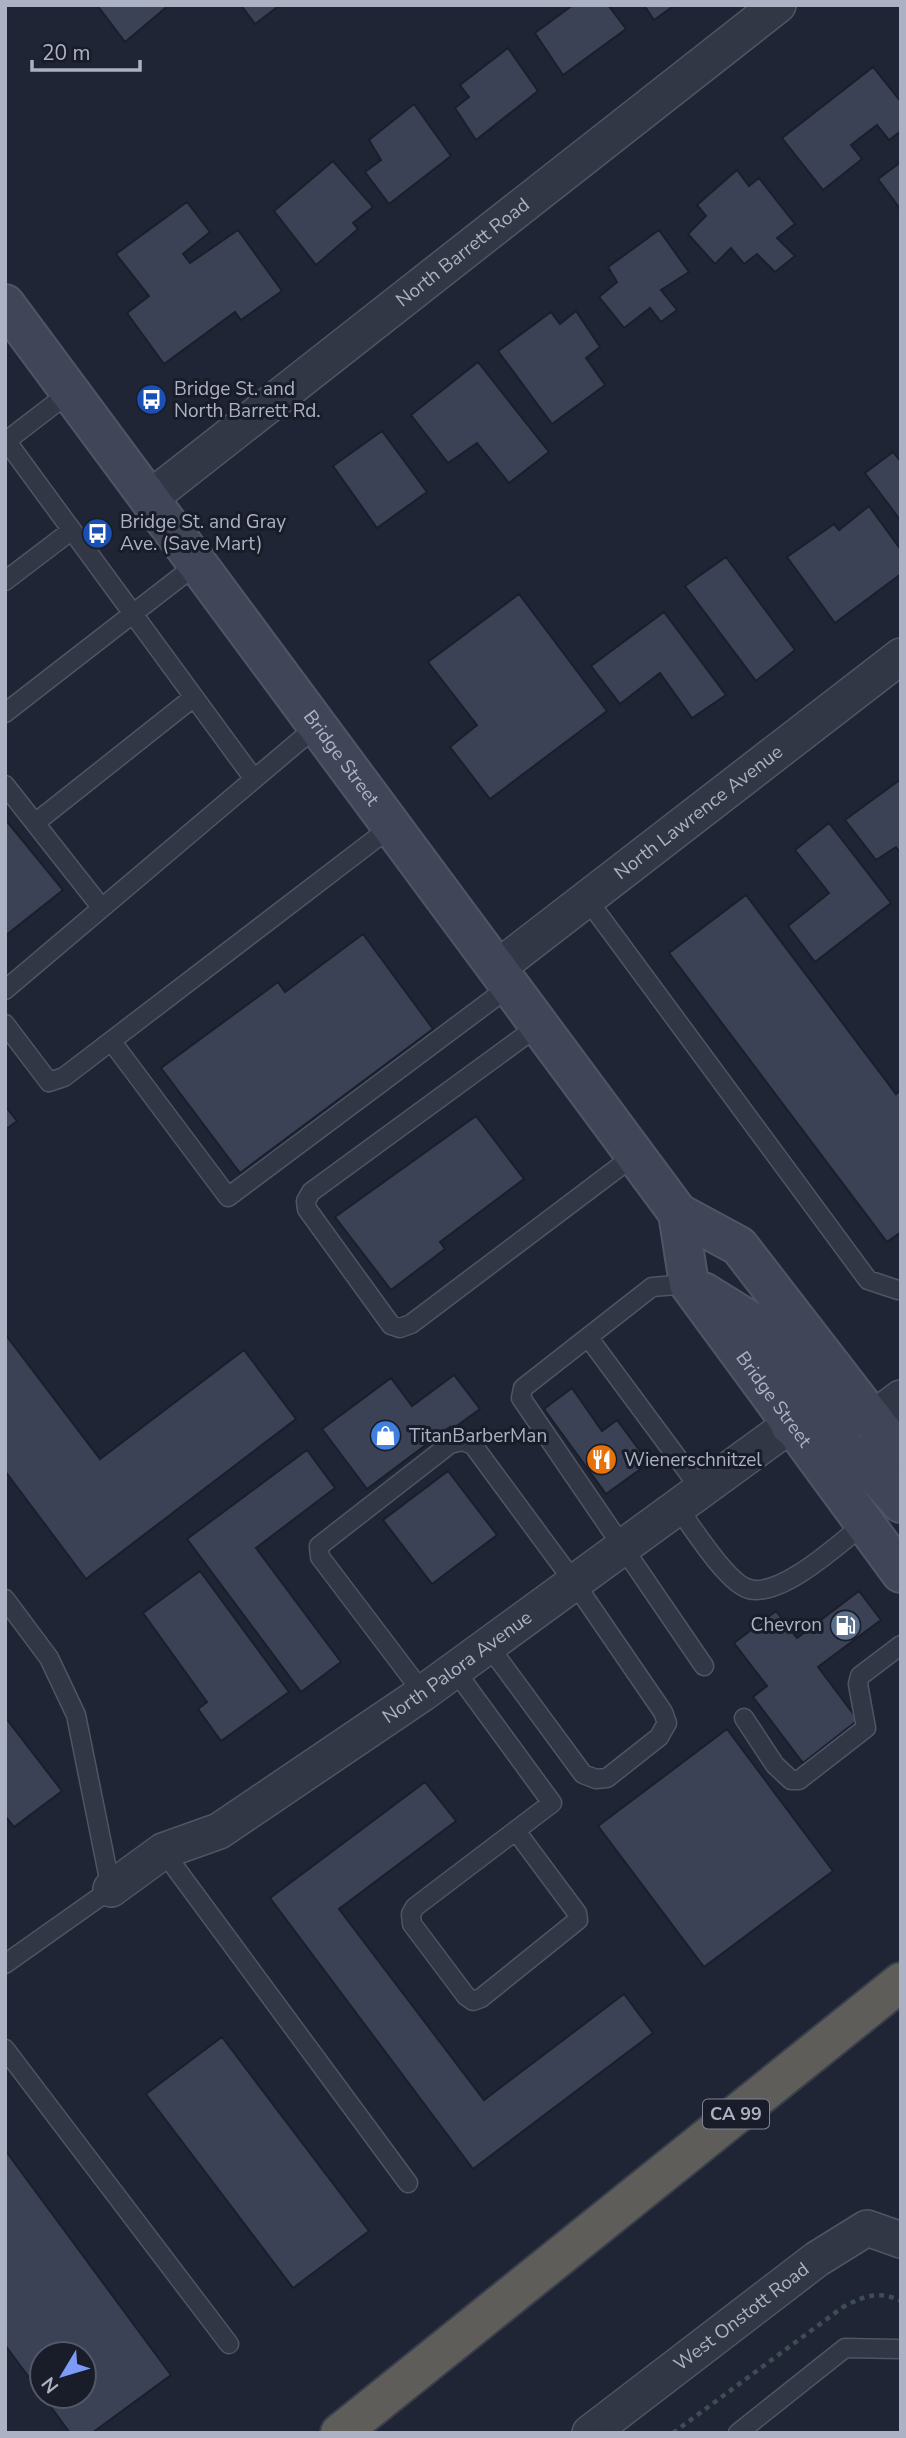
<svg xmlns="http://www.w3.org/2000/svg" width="906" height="2438" font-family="'Nunito Sans',sans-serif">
<rect width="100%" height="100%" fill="#1f2534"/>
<path fill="#3b4255" stroke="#1a1f2b" stroke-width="2" d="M97,5h72l-44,37z
M241,5h39l-25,19z
M573,5h35l18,24 -63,46 -28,-42z
M644,5h31l-21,15z
M508,48l30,43 -62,49 -21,-32 14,-11 -9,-12z
M873,67l28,35v29l-12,9 -12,-15 -26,20 11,14 -39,31 -41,-52z
M414,104l37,52 -62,48 -24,-32 16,-12 -12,-20z
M333,161l40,46 -20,16 5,6 -42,36 -42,-54z
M901,162v48l-23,-31z
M737,170l12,16 10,-8 36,46 -18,14 18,18 -20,16 -18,-18 -13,10 -13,-16 -16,16 -27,-30 18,-18 -9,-11z
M187,202l23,30 -27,22 7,9 48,-33 44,61 -41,29 -6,-8 -71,52 -37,-51 22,-17 -33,-42z
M659,230l30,42 -28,18 16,20 -16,12 -11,-14 -26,20 -25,-31 18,-15 -9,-15z
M576,311l24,36 -14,11 19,27 -53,39 -54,-73 53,-39 9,12z
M478,362l71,90 -40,31 -32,-40 -29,20 -37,-48z
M382,431l45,61 -50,36 -44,-62z
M893,452l8,10v59l-36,-48z
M869,506l32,44v24l-66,49 -48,-66 47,-33 5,6z
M726,557l69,93 -39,31 -71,-95z
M519,594l88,117 -117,88 -40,-52 27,-22 -49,-63z
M664,612l62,83 -34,23 -32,-45 -40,31 -29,-38z
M901,779v75l-5,-7 -20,13 -31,-40z
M5,819l58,71 -58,46z
M829,823l62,80 -76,59 -27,-36 41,-33 -34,-43z
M746,895l150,199 5,-4v142l-14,10 -218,-289z
M363,934l70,95 -193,144 -79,-105 117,-86 7,10z
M5,1106l12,15 -12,9z
M476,1116l48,63 -84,63 5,7 -54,41 -56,-73z
M5,1334l95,125 144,-109 52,69 -210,160 -81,-108z
M454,1375l26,34 -29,21 -1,-3 -83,62 -45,-60 69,-51 21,28z
M572,1388l30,43 15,-11 32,43 -43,31 -62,-85z
M307,1450l28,38 -79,60 85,114 -40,30 -114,-153z
M448,1471l49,64 -65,49 -49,-64z
M200,1571l89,121 -68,49 -23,-32 9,-7 -64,-89z
M859,1591l22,29 -63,47 40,53 -55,43 -50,-66 14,-11 -33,-43 42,-32 21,27z
M5,1717l57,74 -48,36 -9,-11z
M727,1729l106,142 -129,96 -106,-141z
M425,1782l31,39 -117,88 145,191 140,-106 29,39 -180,136 -203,-271z
M222,2037l147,194 -76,57 -147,-194z
M5,2150l166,225 -79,58h-22l-27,-37h41v-42h-42v41l-37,-50z"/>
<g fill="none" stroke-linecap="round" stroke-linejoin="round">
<defs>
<path id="service" d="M5,439l249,340
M5,442l65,-50
M5,581l67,-51
M5,713l192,-149
M5,785l96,122
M35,823l159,-126
M587,899l281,381 30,10
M5,990l312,-264
M5,1024l44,58 15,-5 327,-250
M538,1026l-227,166 -5,9 1,8 84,116 9,3 11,-4 224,-169
M112,1042l116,155 281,-210
M689,1284l-37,3 -129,101 -2,10 183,268
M588,1337l114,154
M678,1508c15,20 49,75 71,81 32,9 91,-46 115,-65
M5,1599l44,59 27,57 35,174 -106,75
M454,1669l98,134 -137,104 -4,7 1,10 54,72 7,5 8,-3 97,-78 -1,-7 -61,-82
M423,1693l-103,-136 -1,-11 131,-102 12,-3 11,4 101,137 89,130 4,11 -8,14 -52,41 -11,1 -13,-5 -95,-129
M744,1718l31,47 16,15h8l67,-52 -8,-44 2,-8 41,-31
M163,1851l245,332
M5,2049l224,295
M738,2433l107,-85 52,1"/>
<g id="minor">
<path id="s1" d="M149,499l629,-494"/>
<path id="s2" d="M496,969l405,-313"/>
<path d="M873,1419l28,-21"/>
<path id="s3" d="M111,1889l52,-38 56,-20 204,-138 367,-268"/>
<path id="s4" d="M590,2433l227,-174 50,-31 34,12"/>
</g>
<g id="secondary">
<path id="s5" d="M5,304l673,909 61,33 162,210"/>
<path id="s6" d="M678,1213l11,71 212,289"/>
<path d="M703,1292l65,40 51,65 14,9 40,13"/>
<path d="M790,1425c57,15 73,36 111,78"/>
</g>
<path id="trunk" d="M340,2433l561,-451"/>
</defs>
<use href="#service" stroke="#505464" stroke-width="21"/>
<use href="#minor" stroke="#505464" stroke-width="38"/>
<use href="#secondary" stroke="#505464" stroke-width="42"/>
<use href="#trunk" stroke="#3a3f4c" stroke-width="42"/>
<path stroke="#3e4d53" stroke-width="4.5" stroke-dasharray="5 5" stroke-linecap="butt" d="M673,2433l170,-126c21,-11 36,-17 58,-6"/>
<use href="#service" stroke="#323745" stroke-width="18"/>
<use href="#minor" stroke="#323745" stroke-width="35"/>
<use href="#secondary" stroke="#404658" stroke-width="38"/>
<use href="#trunk" stroke="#5e5d5a" stroke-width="38"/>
</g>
<defs>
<symbol id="bus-disc" viewBox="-11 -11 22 22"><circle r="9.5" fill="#1a4fb4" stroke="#181d29"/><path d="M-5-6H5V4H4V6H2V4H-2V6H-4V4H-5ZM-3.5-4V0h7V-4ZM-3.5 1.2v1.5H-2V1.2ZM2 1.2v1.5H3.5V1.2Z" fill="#fff"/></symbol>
<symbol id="shop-disc" viewBox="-11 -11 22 22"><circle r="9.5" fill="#3f7fe0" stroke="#181d29"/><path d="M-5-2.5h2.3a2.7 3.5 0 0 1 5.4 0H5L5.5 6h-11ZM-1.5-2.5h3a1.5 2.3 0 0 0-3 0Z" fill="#fff"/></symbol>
<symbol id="restaurant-disc" viewBox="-11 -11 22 22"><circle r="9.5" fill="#e8710a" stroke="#181d29"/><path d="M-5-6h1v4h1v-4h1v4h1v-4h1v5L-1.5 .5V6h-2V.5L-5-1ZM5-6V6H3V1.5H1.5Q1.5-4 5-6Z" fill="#fff"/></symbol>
<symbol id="fuel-disc" viewBox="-11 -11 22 22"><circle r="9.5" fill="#5c6f8a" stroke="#181d29"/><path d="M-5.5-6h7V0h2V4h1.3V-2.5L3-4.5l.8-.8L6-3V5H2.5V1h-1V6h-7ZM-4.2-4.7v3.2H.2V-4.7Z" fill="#fff"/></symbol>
</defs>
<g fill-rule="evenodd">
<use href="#bus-disc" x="134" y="382" width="35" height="35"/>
<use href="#bus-disc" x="80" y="516" width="35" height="35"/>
<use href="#shop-disc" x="368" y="1418" width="35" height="35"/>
<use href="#restaurant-disc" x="584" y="1442" width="35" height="35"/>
<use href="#fuel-disc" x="828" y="1608" width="35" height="35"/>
</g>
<g text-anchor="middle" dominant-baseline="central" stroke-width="6" stroke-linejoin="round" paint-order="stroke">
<rect fill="#181d29" stroke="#808595" stroke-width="2" x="703" y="2099.5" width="66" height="29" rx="5"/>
<g font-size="18" font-weight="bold" fill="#acb1c3">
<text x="736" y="2114">CA 99</text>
</g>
<g font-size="19" fill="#acb1c3" stroke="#181d29">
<text stroke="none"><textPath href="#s1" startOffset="399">North Barrett Road</textPath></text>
<text stroke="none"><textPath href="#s5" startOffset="565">Bridge Street</textPath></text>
<text stroke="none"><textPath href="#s2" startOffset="256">North Lawrence Avenue</textPath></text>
<text stroke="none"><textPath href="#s6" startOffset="215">Bridge Street</textPath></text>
<text stroke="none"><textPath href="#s3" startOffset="413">North Palora Avenue</textPath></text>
<text stroke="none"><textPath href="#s4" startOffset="191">West Onstott Road</textPath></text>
</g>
<g font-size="19" fill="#acb1c3" stroke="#181d29" text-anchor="start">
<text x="174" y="389">Bridge St. and<tspan x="174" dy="22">North Barrett Rd.</tspan></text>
<text x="120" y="522">Bridge St. and Gray<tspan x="120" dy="22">Ave. (Save Mart)</tspan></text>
<text x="409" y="1436">TitanBarberMan</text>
<text x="624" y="1460">Wienerschnitzel</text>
<text x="822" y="1625" text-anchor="end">Chevron</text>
</g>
</g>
<rect width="906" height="2438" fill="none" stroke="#acb1c3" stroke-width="14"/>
<g transform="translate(63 2375) rotate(232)"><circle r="33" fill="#181d29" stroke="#535867" stroke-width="2"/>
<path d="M0-5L12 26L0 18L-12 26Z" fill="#7d9bf6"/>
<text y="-10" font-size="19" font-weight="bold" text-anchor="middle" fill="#acb1c3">N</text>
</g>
<path d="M32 60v10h108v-10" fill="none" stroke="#acb1c3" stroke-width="3.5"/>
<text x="42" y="60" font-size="21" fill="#acb1c3" stroke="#181d29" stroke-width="5" paint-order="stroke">20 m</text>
</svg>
